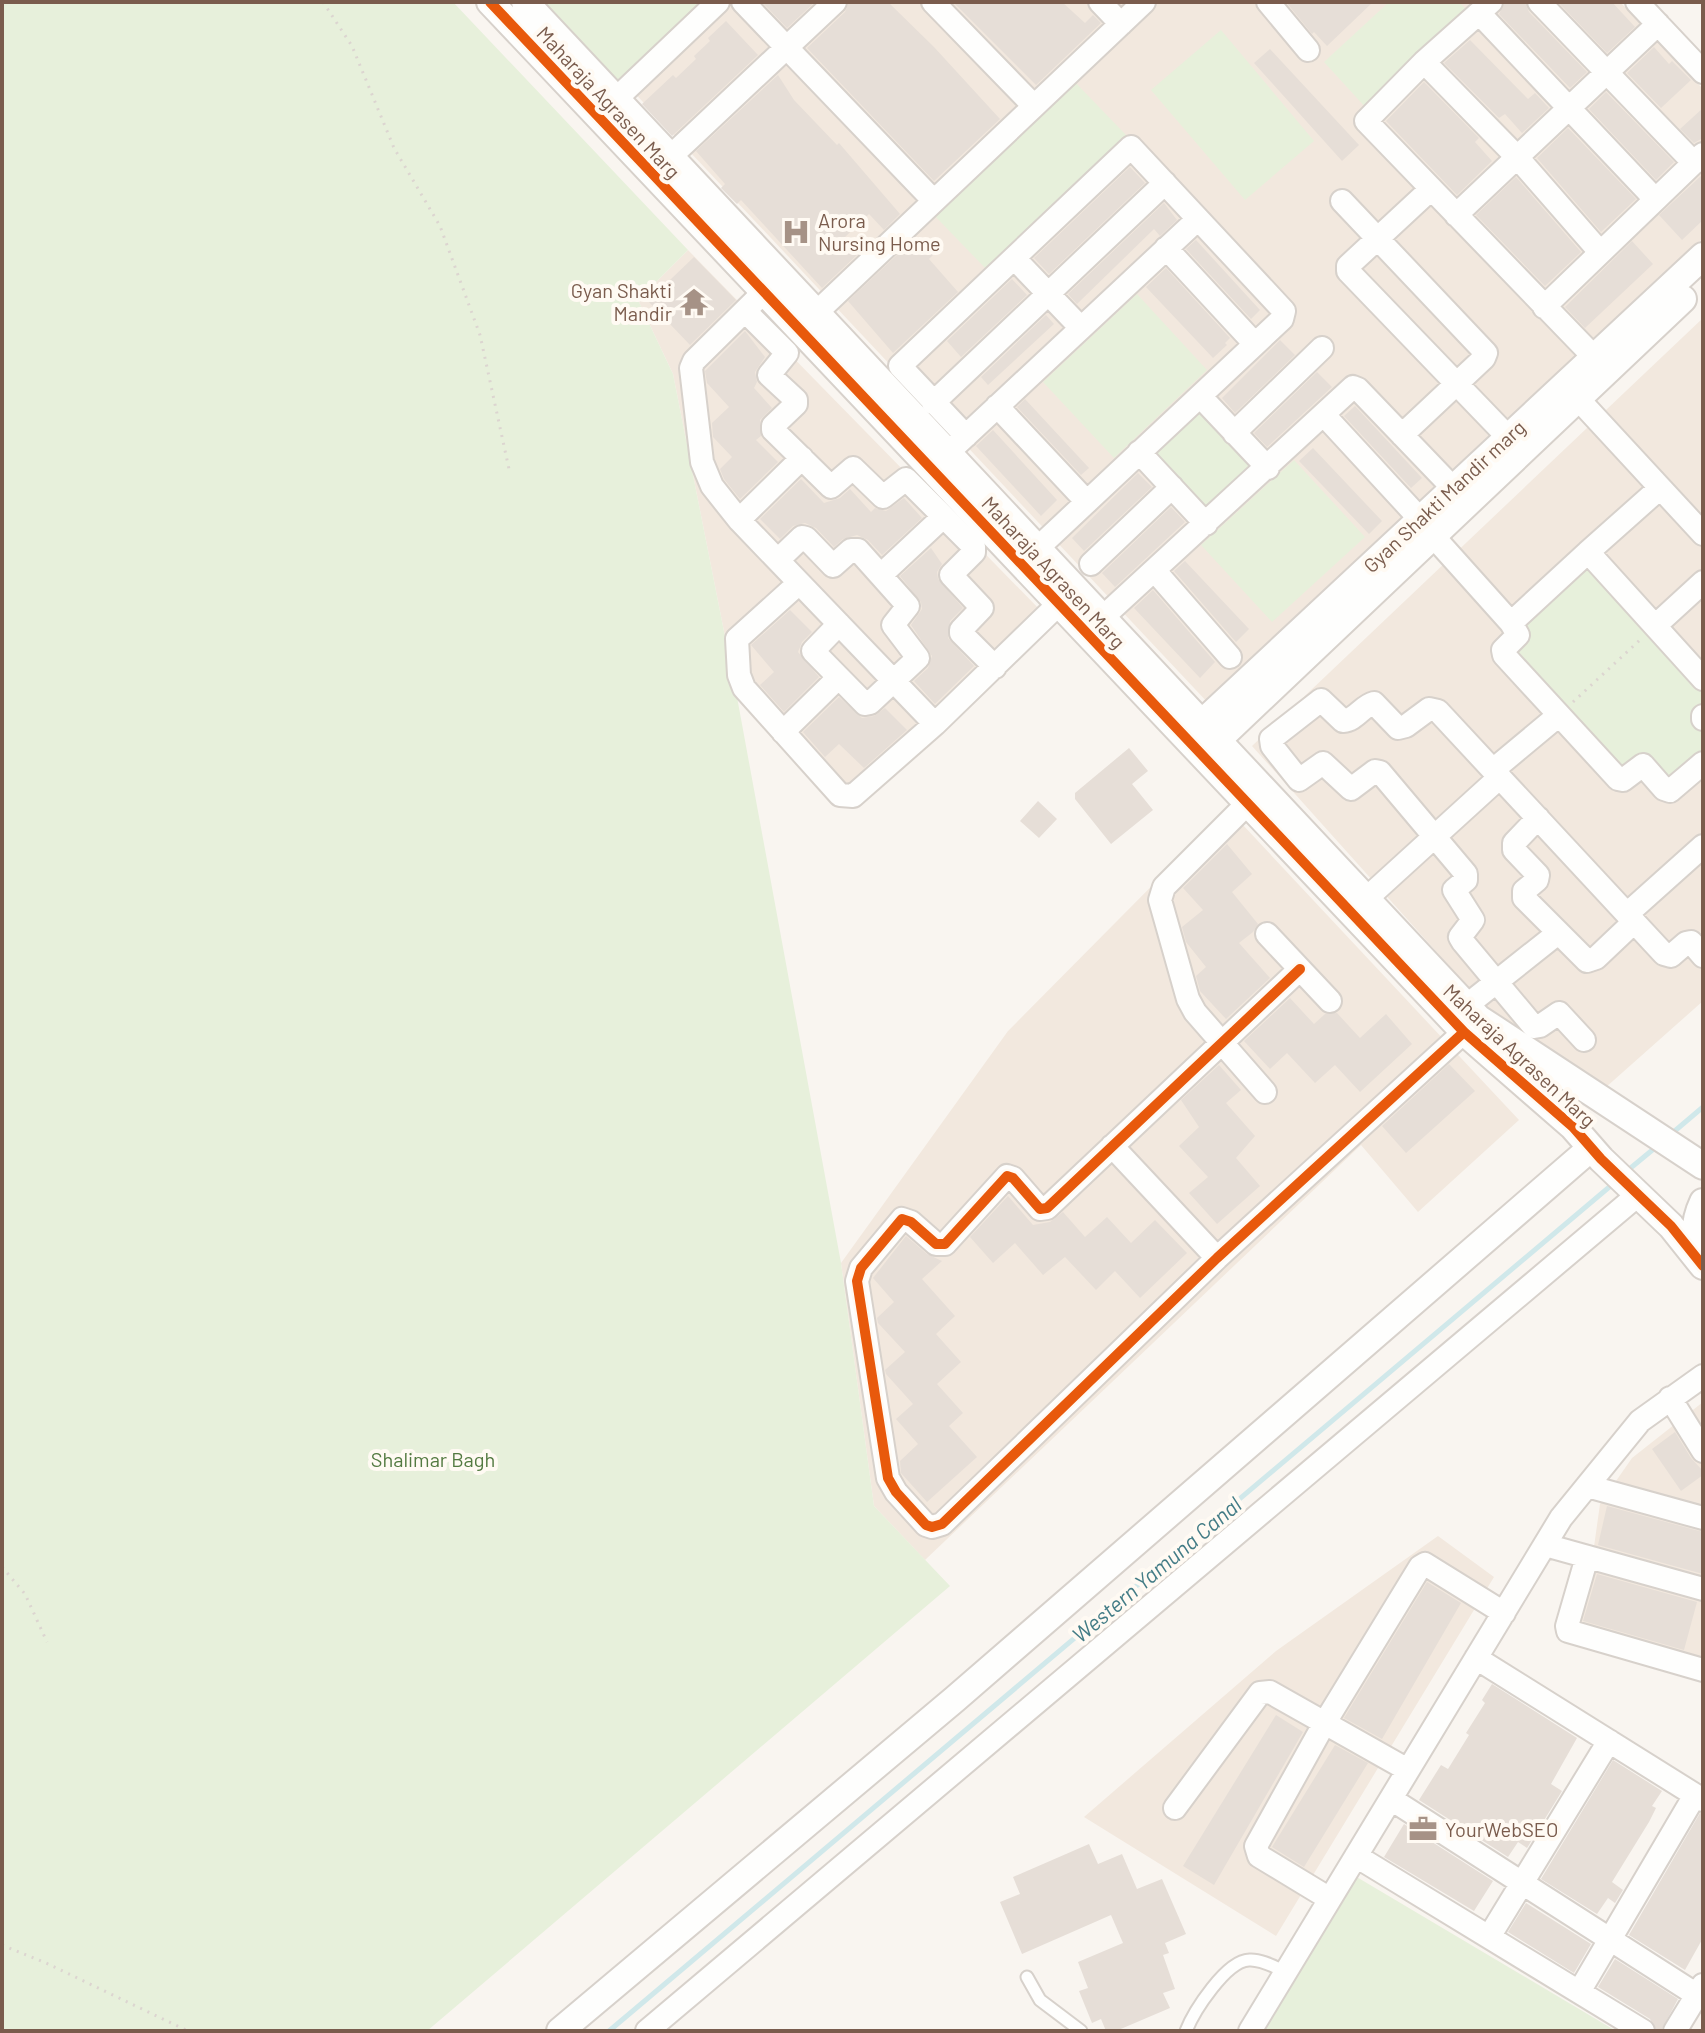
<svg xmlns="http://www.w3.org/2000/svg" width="1705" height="2033" font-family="Barlow,sans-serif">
<rect width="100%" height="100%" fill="#f9f5f0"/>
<path fill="#f2e8de" d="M549,2h1071l83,87v149l-493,467z
M688,250l356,364 -211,186 -96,-103 -64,-323 -35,-74z
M1703,318v683l-98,87 -120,-82 -233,-260z
M1228,809l291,311 -101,92 -57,-67 -436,415 -51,-54 -33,-243 167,-232z
M1703,1402v261l-128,-37 18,-72 7,-50 32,-46z
M1438,1536l56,41 -218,359 -192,-119 192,-166z"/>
<path fill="#e7f0db" d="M2,2h451l235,248 -50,50 35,74 64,323 104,566 33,243 76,80 -523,445h-425z
M537,2h178l-95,89z
M1389,2h70l11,11 -103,96 -43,-47z
M1221,30l93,111 -69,59 -94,-110z
M1071,78l56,58 -139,135 -56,-58z
M1137,294l70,76 -93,88 -71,-76z
M1198,407l57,60 -47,45 -56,-60z
M1294,460l71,77 -93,85 -71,-77z
M1587,561l116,126v68l-34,31 -29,-32 -20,18 -111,-120 9,-27z
M1355,1876l261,155h-352z"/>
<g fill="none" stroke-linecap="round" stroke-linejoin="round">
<path stroke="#d0e8ea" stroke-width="5" d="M1670,1135l33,-28
M1627,1171l29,-24
M609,2031l1005,-848"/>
</g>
<path fill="#e6ded7" d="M762,2h53l-28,26z
M849,2h39l46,45 66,72 -66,62 -127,-133 38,-36z
M953,2h109l23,21 8,-8 8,8 -65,62z
M1286,2h87l-46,44 -13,-14 -2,2z
M1505,2h20l4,10 58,60 -17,16 -71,-74z
M1558,2h54l23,25 -28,26z
M726,21l32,34 -86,81 -30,-32 31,-29 3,3 20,-19 -2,-3 16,-15 -2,-3z
M1470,40l58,59 7,-6 14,15 -27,25 -17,-19 -6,4 -55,-55z
M1654,47l15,17 3,-3 19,19 -30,28 -34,-35z
M1270,49l89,96 -17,16 -88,-98z
M778,75l16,25 43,45 2,-2 61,71 -16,16 -15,-16 -24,23 14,16 -37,35 -81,-88 -4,4 -16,-16 4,-4 -29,-33z
M1424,82l55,56 -4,4 17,19 -35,34 -71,-74z
M1606,92l68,70 -18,18 -67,-71z
M1703,108v30l-9,5 -14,-14z
M1568,128l68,71 -35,33 -64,-74z
M1130,167l15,16 -96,91 -15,-16z
M1702,175l1,45 -21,20 -23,-25z
M1516,177l65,75 -36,34 -69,-71z
M1164,203l13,17 -17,16 -6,-7 -77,75 -9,-10z
M916,237l17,18 -4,4 29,33 -65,61 -45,-52z
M1196,240l64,70 -9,9 -65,-70z
M1632,241l21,23 -68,64 -20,-21z
M694,257l42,43 -46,45 -42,-44z
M1166,268l64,70 -5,5 2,2 -14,13 -67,-71z
M1012,279l15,16 -66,62 -14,-16z
M1046,315l8,9 -66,61 -7,-8z
M745,331l20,26 -10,15 2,10 -3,6 18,20 -12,12 1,16 -5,4 22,22 -38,37 -16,-20 -4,-10 12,-12 -19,-20 -1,-14 17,-16 -22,-24 -2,-12z
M1280,340l15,15 -60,58 -13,-15z
M1317,372l15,15 -65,60 -13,-14z
M1025,399l64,69 -8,7 -64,-68z
M1355,406l67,72 -11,10 -67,-72z
M993,430l64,70 -16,16 -65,-70z
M1313,448l69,73 -13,13 -70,-73z
M1138,473l14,14 -68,64 -12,-13z
M801,479l23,24 16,-5 10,-9 21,23 4,-4 11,3 18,-13 18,20 -40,37 -14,-15 -11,-5 -14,4 -9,8 -18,-19 -11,-5 -12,3 -13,13 -20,-20z
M1171,507l14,15 -70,65 -13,-14z
M931,548l11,16 -5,8 1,7 25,29 -13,13 -2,17 26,28 -39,38 -21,-23 14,-13 4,-12 -21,-31 11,-16 -1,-7 -21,-26z
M1185,561l64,68 -13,13 -62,-71z
M1153,590l62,72 -15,16 -66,-70z
M790,610l22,22 -10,10 -4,10 21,25 -35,35 -24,-27 14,-13 -23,-27z
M839,697l23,21 12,-2 11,-8 22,22 -43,38 -25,-24 -14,13 -22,-25z
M1129,748l19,23 -16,13 21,26 -42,34 -36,-45v-6z
M1038,801l19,18 -18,19 -19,-17z
M1227,844l25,30 -20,18 26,32 -5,8 -14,11 31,35 -44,41 -26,-28 -4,-15 10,-9 -20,-25 -4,-15 21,-17 -20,-22z
M1290,998l24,26 11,-10 12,-1 23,25 26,-24 26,30 -52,48 -25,-27 -20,18 -28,-30 -17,16 -26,-28z
M1449,1064l26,27 -69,62 -24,-27z
M1219,1065l22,25 -15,13 29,33 -19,22 24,28 -43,38 -28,-31 19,-16 -29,-31 20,-19 -18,-27z
M1008,1196l25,29 17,-3 13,-10 22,25 22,-20 24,26 24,-23 32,33 -47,45 -25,-27 -19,19 -31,-33 -22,18 -28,-32 -22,20 -23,-26z
M906,1236l21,18 15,7 -20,18 33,37 -19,18 25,28 -24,22 26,29 -14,13 28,31 -50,45 -26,-29 -1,-12 18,-17 -22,-25 17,-15 -27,-30 -1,-4 20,-18 -27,-29 -1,-5 17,-16 -21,-24z
M1675,1432l16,26 12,13v4l-22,16 -29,-42z
M1607,1506l96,26v42l-105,-29z
M1597,1574l100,28 -13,48 -101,-29z
M1427,1582l34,21 -79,136 -38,-21z
M1492,1684l85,54 -26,46 11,7 -35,57 -9,-6 -10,15 -89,-57 22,-35 7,4 21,-34 -3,-2 19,-30 -3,-3z
M1276,1715l27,17 -89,153 -31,-19z
M1335,1745l33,18 -64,104 -32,-20z
M1613,1760l49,31 -10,15 4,2 -7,14 -37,60 11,8 -8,13 -7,-5 -11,16 -56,-35z
M1700,1813l3,1v124l-18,32 -56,-35z
M1404,1824l89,57 -19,30 -90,-54z
M1089,1844l9,20 24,-10 15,35 25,-10 24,55 -21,9 4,10 -6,2 12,34 -12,4 7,15 -54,23h-10l-5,-12 -9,4 -13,-32 9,-3 -10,-26 45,-19 -12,-28 -89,39 -22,-52 20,-8 -7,-17z
M1526,1903l65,41 -17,29 -66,-41z
M1615,1959l63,40 -17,32h-4l-7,-12 -52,-32z"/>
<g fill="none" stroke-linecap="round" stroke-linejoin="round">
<defs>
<path id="service" d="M1027,1977l13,23 41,31
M1186,2031c8,-20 40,-70 63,-71 12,-1 26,7 37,12"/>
<path id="minor" d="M743,2l191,199
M933,2l101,104
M1100,2l21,22
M1268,2l40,48
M1491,2l-12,11 176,186
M1539,2l155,161
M1637,2l66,70
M1479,13l-55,49 -58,59 228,236
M1424,62l93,95 83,95
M616,99l102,-97
M670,157l165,-155
M1431,189l-83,77v5l160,166
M1342,201l144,152 -2,5 -82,77
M1456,215l202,-191
M1166,248l89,96
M1014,258l67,70
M774,282l-80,79 -3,7 11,94 10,24 27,34 196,204 136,-132
M1544,307l159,-153
M746,312l41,41 -18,22 27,25v4l-23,22v4l58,57 22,-19 30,29 23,-18 68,68v5l-23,23 31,33 -21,22v3l34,34
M816,313l328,-311
M1568,388l135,146
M1200,396l68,72
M933,403l232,-220
M997,406l90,96
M1324,415l96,104
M1234,433l88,-85
M966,436l-66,-70 231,-219 153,164 -2,8 -257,241
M956,445l242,-226
M1139,452l67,72
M739,520l63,-62
M1433,536l78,87
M1588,552l72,-64
M778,560l24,-23 4,1 27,28 18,-16h7l50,56 -15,19 25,33 -48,45 -5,1 -52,-53 26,-27
M1091,564l81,-77
M1155,571l75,86
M881,575l62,-58
M799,583l-62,56 2,36 5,13 96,107 13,1 82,-72
M1102,618l251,-231 5,2 95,99
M1655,626l48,-44
M1703,679l-115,-127 -77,71 7,12 -15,15 1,5 114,124 5,1 20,-15 21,24 6,2 33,-28
M1703,716v3
M783,732l55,-54
M1493,770l66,-55
M1259,792l-95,95 -4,13 28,99 7,13 70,80
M1538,818l-24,25v7l24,25 -1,5 -13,11v7l63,63 9,-3 38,-36
M1366,899l134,-122
M1627,914l76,-68
M1267,934l63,67
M1300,969l-253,239 -7,1 -27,-31 -6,-2 -62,68h-9l-25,-22 -9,-3 -41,49 -4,13 31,197 8,14 30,33 6,2 10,-3 275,-266 247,-226
M1466,1006l92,-73
M1584,1040l-25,-27 -19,13 -6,1 -71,-85 -3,-5 13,-17 -19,-30 12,-10v-6l-86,-102 -5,-1 -24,18 -28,-26 -24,17 -27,-34 -1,-7 50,-39 22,21c13,-1 19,-15 31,-18l24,25 8,-2 23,-17 9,2 226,243 7,2 15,-13 5,-1 12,14
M1112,1146l105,112
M1670,1398l33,53
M1587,1486l116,32
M1545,1545l158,44
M1587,1557l-20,69 1,5 135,39
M1476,1658l227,142
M1391,1799l306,196
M1175,1808l85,-115 10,-1 138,78
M1356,1856l287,175
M1330,1899l-71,-43 -3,-10 68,-122 96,-157 5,-3 79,49
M1489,1937l120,-196
M1579,1992l116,-197
M647,2031l992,-837
M1250,2031l311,-513 79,-97 63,-45
M1675,2031l28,-46"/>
<path id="tertiary" d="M490,2l974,1030 109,95 28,32 70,67 32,40
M525,2l953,1016 225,148
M1189,735l514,-479
M1206,751l477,-452
M1700,1260c-7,-20 -6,-39 3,-58
M560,2031l395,-332 636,-551"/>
</defs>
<use href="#service" stroke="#d7d1cb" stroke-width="15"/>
<use href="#minor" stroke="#d7d1cb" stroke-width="26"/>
<use href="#tertiary" stroke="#d7d1cb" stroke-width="30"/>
<path stroke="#dcd5d0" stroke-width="3" stroke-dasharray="2 6" stroke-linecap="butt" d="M323,2l29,44 42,102 46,78 40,109 29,134
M1573,702l68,-63
M2,1567l23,27 22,48
M2,1945l44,18 142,68"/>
<use href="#service" stroke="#fefefd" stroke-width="11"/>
<use href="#minor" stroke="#fefefd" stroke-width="22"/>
<use href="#tertiary" stroke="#fefefd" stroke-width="26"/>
<defs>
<path id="cycleway" d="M490,2l974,1030 109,95 28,32 70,67 32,40
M1300,969l-253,239 -7,1 -27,-31 -6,-2 -62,68h-9l-25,-22 -9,-3 -41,49 -4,13 31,197 8,14 30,33 6,2 10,-3 275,-266 247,-226"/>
</defs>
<use href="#cycleway" stroke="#fffaf3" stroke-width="15"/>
<use href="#cycleway" stroke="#e8590c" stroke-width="10"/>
</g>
<defs>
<symbol id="hospital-bare" viewBox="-9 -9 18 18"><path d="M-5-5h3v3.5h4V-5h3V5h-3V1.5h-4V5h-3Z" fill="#a69286" stroke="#fffaf3" stroke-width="2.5" paint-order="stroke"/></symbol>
<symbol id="temple-bare" viewBox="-9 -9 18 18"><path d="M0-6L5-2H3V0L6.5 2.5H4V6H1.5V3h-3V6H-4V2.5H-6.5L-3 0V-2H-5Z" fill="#a69286" stroke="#fffaf3" stroke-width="2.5" paint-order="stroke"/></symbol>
<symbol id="office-bare" viewBox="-9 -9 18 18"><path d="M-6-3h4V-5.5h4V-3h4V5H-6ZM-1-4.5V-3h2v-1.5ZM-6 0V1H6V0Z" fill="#a69286" stroke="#fffaf3" stroke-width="2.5" paint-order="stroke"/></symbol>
</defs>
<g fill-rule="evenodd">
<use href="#hospital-bare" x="776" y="212" width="40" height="40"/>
<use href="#temple-bare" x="674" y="282" width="40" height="40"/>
<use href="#office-bare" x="1403" y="1809" width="40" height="40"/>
</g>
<g text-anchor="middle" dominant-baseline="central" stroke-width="8" stroke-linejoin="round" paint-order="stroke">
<g font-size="20" fill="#7a5c4d" stroke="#fffaf3">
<text transform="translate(609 102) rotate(47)">Maharaja Agrasen Marg</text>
<text transform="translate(1444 496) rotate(-43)">Gyan Shakti Mandir marg</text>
<text transform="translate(1054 572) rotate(47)">Maharaja Agrasen Marg</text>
<text transform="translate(1520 1055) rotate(43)">Maharaja Agrasen Marg</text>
</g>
<g font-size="20" fill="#7a5c4d" stroke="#fffaf3" text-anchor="start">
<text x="818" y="220">Arora<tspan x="818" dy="23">Nursing Home</tspan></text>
<text x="672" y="290" text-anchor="end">Gyan Shakti<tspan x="672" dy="23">Mandir</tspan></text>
<text x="1445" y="1829">YourWebSEO</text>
</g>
<g font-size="20" fill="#537a41" stroke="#fffaf3">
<text x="433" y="1459">Shalimar Bagh</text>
</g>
<g font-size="22" font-style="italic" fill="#437c86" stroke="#fffaf3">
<text transform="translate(1156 1569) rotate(-40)">Western Yamuna Canal</text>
</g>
</g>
<rect width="1705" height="2033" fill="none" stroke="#7a5c4d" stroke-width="8"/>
</svg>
